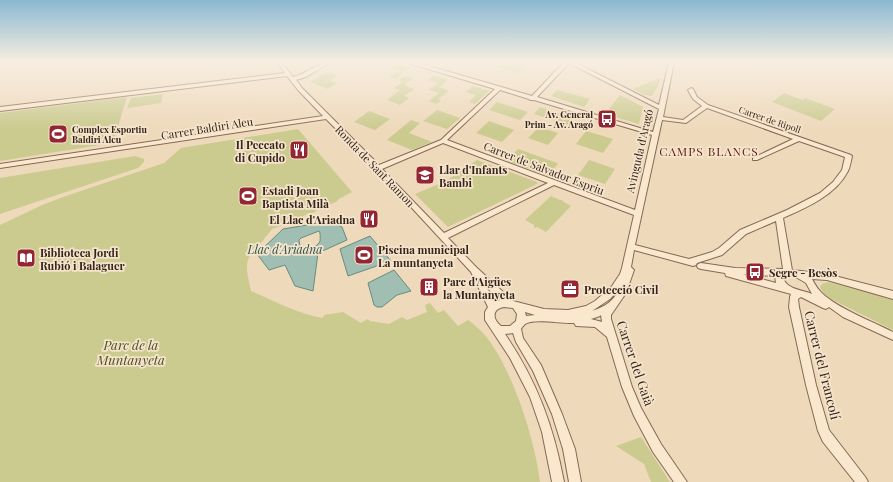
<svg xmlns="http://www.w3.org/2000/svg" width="893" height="482" font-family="'Playfair Display',serif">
<rect width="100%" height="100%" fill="#eed9bb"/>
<path fill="#cbcb90" d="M508,62l10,2 4,5 -5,4 -20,-6 2,-2z
M398,63l14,4 -17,12 -6,-2 9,-6 -7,-3z
M327,72l11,3 -8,6 7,2 -9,6 -18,-7z
M434,75l14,5 -9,7 10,4 -11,8 3,2 -5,3 -7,-3 10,-8 -10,-3 9,-7 -10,-3z
M404,76l9,2 -9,7 10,4 -10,7 5,2 -9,7 -13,-5 13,-10 -6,-2 9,-6 -5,-2z
M660,78l-2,8 -6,10 -7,-1 -12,-6z
M473,86l16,5 -14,13 -6,-2 7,-7 -10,-3z
M557,90l33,9 -6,8 -33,-11z
M784,93l19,7 2,-2 30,11 -14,12 -49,-19z
M163,94l-2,9 -34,5 4,-10z
M620,95l23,12 -4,17 -34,-10z
M127,97l-14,46 -113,18v-48z
M497,102l31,10 -8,8 -31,-10z
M540,107l33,11 -5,7 -34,-11z
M437,110l23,8 -13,11 -24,-8z
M369,111l21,8 -15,11 -21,-8z
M411,120l9,3 -11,10 23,9 -20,8 -25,-10z
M489,121l25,9 -12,12 -26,-9z
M539,127l19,6 -10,12 -20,-7z
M298,129l54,63 -15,8 1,1 -21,9 -5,4 -3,-1 -14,8 -23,8 -11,14 -3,-1c-15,21 -12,25 -7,49 23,10 47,23 72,27l1,-3 19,-3 18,11 6,-4 3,2 19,3 13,-7 5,3 20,-8 -2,-7 5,-2 8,10 6,-3 14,16 10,-6c6,4 11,9 16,14 28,33 51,105 56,148h-540v-257l42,-20 24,-9 98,-33 17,-15z
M586,131l27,8 -10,14 -27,-9z
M518,149l39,14 1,1 -11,12 -40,-15z
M135,156l9,3v3l-6,6 -138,46v-36z
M477,160l60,22v2l-89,43 -33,-33 31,-13z
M589,160l26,9 -10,15 -27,-9z
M551,196l9,4h3l-1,1 9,5 -25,26 -9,-5 -2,1 -1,-1v-2l-9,-5z
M828,282l25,6 40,12v30l-68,-34 -5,-9 2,-3z
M641,437l29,45h-19l-7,-18 -28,-18z"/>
<path fill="#a0beb2" stroke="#678c7e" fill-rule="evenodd" d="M326,219l16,8 5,13 -29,13 -5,38 -18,-5 -10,-21 -16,5 -12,-16 26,-25 30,-5zM319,231l1,2c0,3 1,8 -1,10 -4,6 -15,5 -19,3l-1,-6 2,-2z
M370,236l21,25 -43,15 -8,-27z
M394,270l17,21 -14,4 -15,12h-5l-3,-2 -6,-22z"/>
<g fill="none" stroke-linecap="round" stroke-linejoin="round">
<defs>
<path id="minor" d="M277,62h4l12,15c13,-3 25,-15 38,-15l-25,15 -10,3 6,8 77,77 62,-25 54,-51 -87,-26v-1h7l117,34 32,-34h10l85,43 10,-43h5l-11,55 20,3 19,-14 -9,-7 -5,-9 3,-2 2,1 4,8 11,8 143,50 1,1c-1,5 -2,11 -4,15 -12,24 -42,37 -65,47l9,52 35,4 66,17v8l-66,-19 -15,-1c3,6 7,12 13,17 19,15 46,25 68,36v8l-50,-23 -14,-10 -3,2 -3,-1 -22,-11 -3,2 1,8 17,78 13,45 37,48 2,4h-13l-32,-40 -5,-11 -12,-46 -17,-78 1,-10 1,-3 -65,-18 -1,-3 -24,-4 -3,-1 -1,-2 1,-2 3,-1 34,5 48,1 -7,-48 -30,13 -24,21 -25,8 -1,2 -3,1 -59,-16 -3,17 3,3 -8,23 -15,22v4l21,68 9,21 20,36 26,38h-13l-21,-30 -19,-36 -12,-29 -15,-50 -12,-10 -19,-1 -2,-3c-12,1 -39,-5 -49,1 -1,1 -3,3 -4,5l2,9 18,27 21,49 13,35 6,33h-12l-6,-33 -11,-35 -19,-43 -17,-29 -3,-9 -8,1c32,47 49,93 59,148h-12l-10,-50 -12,-35 -20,-39 -25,-38v-8l3,-5 -17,-35 -95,-103 -50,-50 -326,49v-4l323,-48 -25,-26 -11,-14 -287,35v-4l285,-34zM569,63l90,46 -6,23 -116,-35zM500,90l29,9 1,1h4l118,35 -17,75 -188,-70zM707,108l86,31 -40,19v2h4l42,-19 46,16 -3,13 -9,12 -13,11 -33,17 -47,20 -21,18 -7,4 -23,7 -54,-14 27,-125 24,3zM443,143l105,40 -104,50 -62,-64zM554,185l80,30 -12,53 -2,6 -8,12 -17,15 -9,5 -18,4 -24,-1 -31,-8 -37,-34 -28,-29zM743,274l32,2 1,7zM783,276h11l12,7 6,11c-9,-4 -28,-5 -29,-18zM487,288l13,12 -5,2zM620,288c-7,14 -14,18 -28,23l18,-12zM504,307l9,1 4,6 -1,7 -6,5h-9c-9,-7 -9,-17 3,-19zM525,312l10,3 -9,1zM601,315l1,7 -11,-3 9,-3z"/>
</defs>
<use href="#minor" stroke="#856955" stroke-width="2"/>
<use href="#minor" fill="#f9e7ce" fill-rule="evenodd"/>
</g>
<linearGradient id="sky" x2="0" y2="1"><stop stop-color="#8bb8d2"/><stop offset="0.48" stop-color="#f7eee0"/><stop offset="1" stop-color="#f7eee0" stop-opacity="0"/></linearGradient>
<rect width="893" height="129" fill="url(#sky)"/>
<defs>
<symbol id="bus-square" viewBox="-11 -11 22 22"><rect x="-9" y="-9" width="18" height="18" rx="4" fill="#942532" stroke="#f5e4cb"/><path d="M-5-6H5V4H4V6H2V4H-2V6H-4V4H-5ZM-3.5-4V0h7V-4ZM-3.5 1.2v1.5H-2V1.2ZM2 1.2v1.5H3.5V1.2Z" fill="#fff"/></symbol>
<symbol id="stadium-square" viewBox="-11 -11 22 22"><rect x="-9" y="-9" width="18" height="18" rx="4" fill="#942532" stroke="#f5e4cb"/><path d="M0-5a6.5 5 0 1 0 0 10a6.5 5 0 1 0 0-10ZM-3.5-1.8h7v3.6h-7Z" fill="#fff"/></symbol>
<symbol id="restaurant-square" viewBox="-11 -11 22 22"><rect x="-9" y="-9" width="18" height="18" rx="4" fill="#942532" stroke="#f5e4cb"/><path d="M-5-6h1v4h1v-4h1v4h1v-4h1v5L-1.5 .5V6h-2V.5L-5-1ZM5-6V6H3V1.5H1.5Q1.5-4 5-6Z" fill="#fff"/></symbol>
<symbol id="school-square" viewBox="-11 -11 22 22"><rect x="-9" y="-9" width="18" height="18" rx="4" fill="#942532" stroke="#f5e4cb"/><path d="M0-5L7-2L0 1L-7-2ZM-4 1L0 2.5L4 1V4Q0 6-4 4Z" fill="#fff"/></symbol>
<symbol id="library-square" viewBox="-11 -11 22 22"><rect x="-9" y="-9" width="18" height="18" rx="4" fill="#942532" stroke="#f5e4cb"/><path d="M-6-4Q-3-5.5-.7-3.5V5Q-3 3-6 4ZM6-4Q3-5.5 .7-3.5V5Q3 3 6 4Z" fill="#fff"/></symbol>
<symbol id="building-square" viewBox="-11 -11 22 22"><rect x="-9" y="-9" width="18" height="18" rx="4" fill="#942532" stroke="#f5e4cb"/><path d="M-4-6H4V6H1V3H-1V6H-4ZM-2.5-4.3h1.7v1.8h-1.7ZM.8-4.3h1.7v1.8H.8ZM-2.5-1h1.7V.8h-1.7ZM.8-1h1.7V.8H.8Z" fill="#fff"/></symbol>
<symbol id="office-square" viewBox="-11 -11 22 22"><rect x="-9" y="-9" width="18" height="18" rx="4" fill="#942532" stroke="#f5e4cb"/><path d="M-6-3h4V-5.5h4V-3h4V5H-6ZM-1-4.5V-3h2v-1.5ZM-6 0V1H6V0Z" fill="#fff"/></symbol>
</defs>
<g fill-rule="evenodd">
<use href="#bus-square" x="596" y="108" width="22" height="22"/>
<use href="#stadium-square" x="47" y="123" width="22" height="22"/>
<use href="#restaurant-square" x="288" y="139" width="22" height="22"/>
<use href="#school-square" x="414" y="164" width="22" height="22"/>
<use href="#stadium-square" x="237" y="185" width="22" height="22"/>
<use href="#restaurant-square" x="358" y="208" width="22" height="22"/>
<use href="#stadium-square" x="353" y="244" width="22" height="22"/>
<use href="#library-square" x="15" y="247" width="22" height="22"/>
<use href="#bus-square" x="744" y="261" width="22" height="22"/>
<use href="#building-square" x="418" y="276" width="22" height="22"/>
<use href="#office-square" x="559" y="278" width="22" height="22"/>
</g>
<g text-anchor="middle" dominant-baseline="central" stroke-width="3.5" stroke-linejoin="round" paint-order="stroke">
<g font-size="9" font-weight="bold" fill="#34241a" stroke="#f5e4cb" text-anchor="end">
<text x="593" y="114">Av. General<tspan x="593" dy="10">Prim - Av. Aragó</tspan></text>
<text x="72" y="129" text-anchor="start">Complex Esportiu<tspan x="72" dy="10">Baldiri Aleu</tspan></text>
</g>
<g font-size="9" fill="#34241a" stroke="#f5e4cb">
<text transform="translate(770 119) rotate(19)">Carrer de Ripoll</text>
</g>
<g font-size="11" fill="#34241a" stroke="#f5e4cb">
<text transform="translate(207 128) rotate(-9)">Carrer Baldiri Aleu</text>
<text transform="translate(639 151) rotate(-77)">Avinguda d'Aragó</text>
<text transform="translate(375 166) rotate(46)">Ronda de Sant Ramon</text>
<text transform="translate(544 168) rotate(21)">Carrer de Salvador Espriu</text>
</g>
<g font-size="11" font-weight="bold" fill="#34241a" stroke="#f5e4cb" text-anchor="start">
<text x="285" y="144" text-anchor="end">Il Peccato<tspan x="285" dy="13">di Cupido</tspan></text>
<text x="439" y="169">Llar d'Infants<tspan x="439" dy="13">Bambi</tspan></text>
<text x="262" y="190">Estadi Joan<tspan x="262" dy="13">Baptista Milà</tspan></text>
<text x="355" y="219" text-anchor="end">El Llac d'Ariadna</text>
<text x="378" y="249">Piscina municipal<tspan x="378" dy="13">La muntanyeta</tspan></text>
<text x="40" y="252">Biblioteca Jordi<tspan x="40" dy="13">Rubió i Balaguer</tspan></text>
<text x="769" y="272">Segre - Besòs</text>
<text x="443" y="281">Parc d'Aigües<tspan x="443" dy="13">la Muntanyeta</tspan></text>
<text x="584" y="289">Protecció Civil</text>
</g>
<g font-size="12" letter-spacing="1" fill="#612019" stroke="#f5e4cb">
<text x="709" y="151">CAMPS BLANCS</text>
</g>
<g font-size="12" font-style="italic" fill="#29544c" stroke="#f5e4cb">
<text x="285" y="249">Llac d'Ariadna</text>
</g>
<g font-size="13" font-style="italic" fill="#4a5021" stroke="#f5e4cb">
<text x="131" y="344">Parc de la<tspan x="131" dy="15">Muntanyeta</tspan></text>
</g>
<g font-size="13" fill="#34241a" stroke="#f5e4cb">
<text transform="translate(636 363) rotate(71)">Carrer del Gaià</text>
<text transform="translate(823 365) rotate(76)">Carrer del Francolí</text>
</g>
</g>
</svg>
